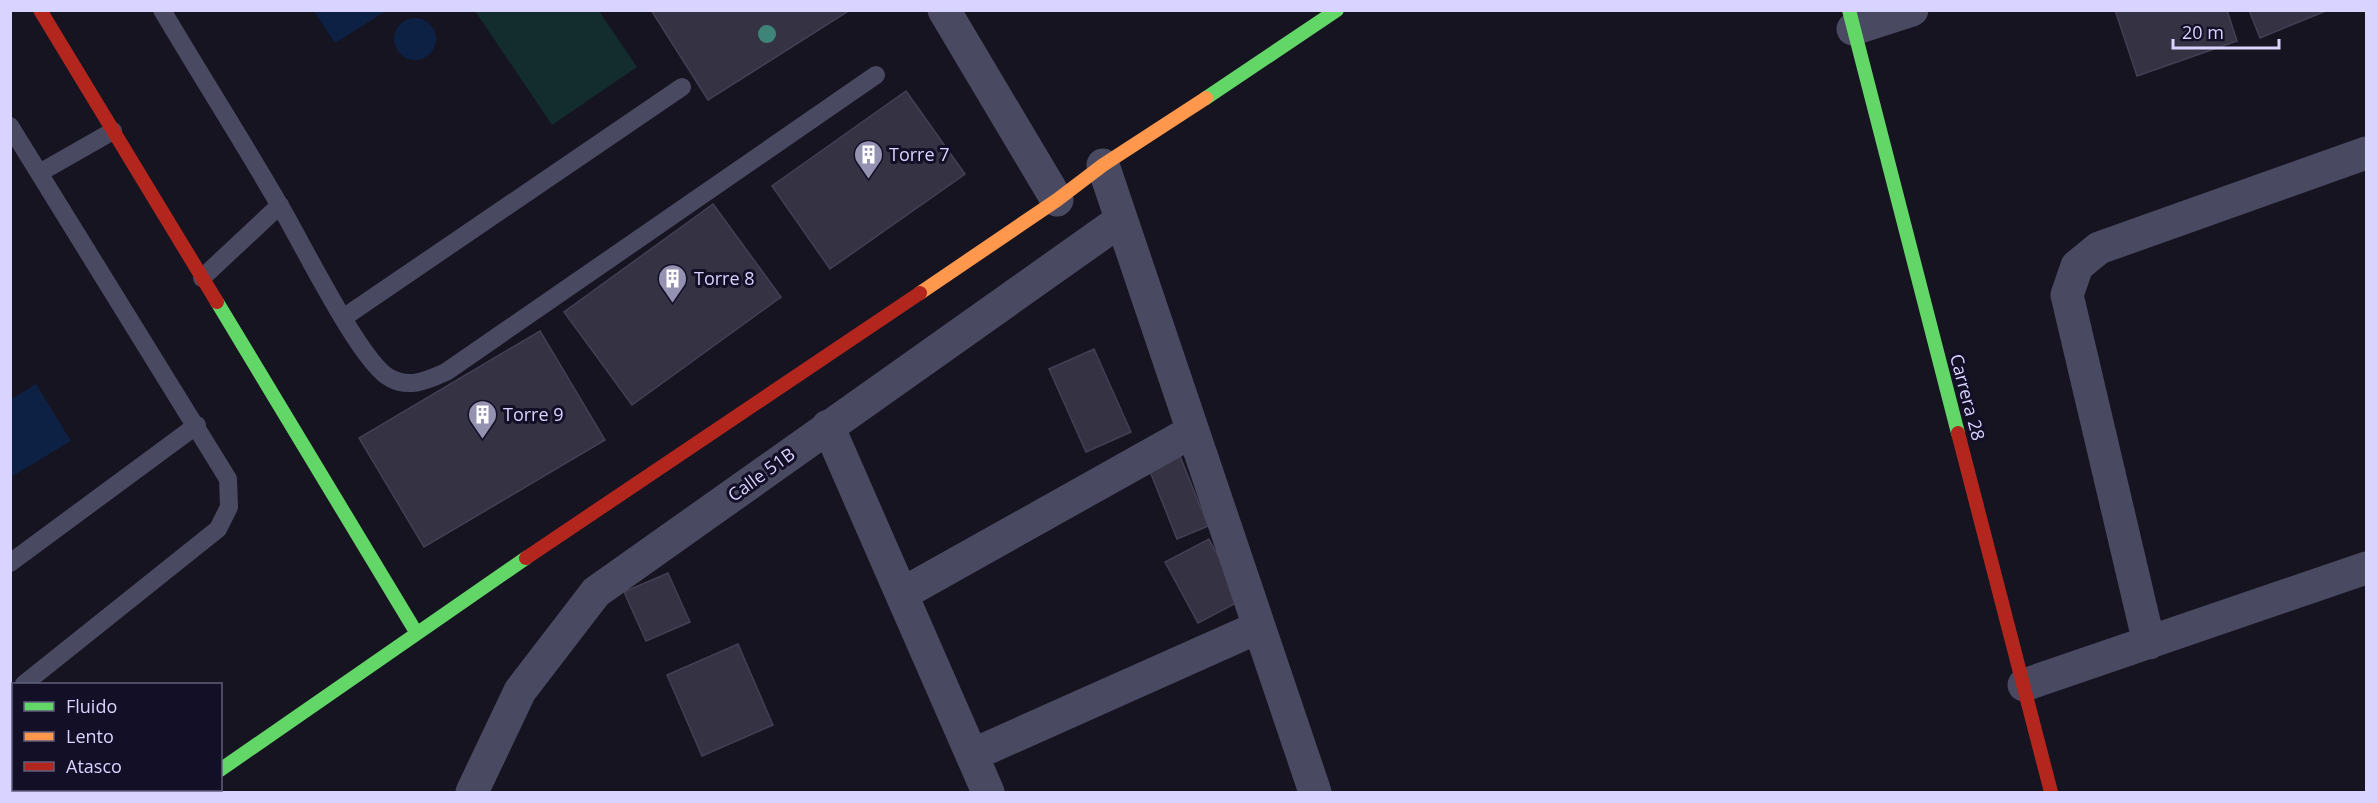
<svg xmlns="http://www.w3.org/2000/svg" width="2377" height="803" font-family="'Open Sans',sans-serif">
<rect width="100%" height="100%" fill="#161421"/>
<path fill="#132c2d" d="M475,11h124l38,56 -85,58z"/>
<path fill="#0d2144" d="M314,11h72l-51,32z
M394 39a21 21 0 1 1 42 0a21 21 0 1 1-42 0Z
M36,384l35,57 -60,36v-78z"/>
<path fill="#343243" stroke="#433f54" stroke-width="1.5" d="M651,10h199l-142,90z
M2115,10h112l10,31 -100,35z
M2249,10h79l-68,28z
M906,91l59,83 -135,95 -58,-83z
M713,204l68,93 -149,108 -68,-93z
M540,331l65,109 -181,107 -65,-109z
M1094,349l37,83 -45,20 -37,-83z
M1180,456l28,70 -31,13 -28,-70z
M1209,539l33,61 -44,23 -33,-61z
M668,573l22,49 -44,19 -22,-49z
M738,644l35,81 -71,31 -35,-81z"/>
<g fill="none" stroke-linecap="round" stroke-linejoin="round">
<path stroke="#4a4962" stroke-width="18" d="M162,10c39,66 80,130 118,196 20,33 81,158 110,172 20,11 37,2 56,-6l430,-297
M10,126l218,353 1,28 -11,22 -194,155
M41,172l72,-41
M202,278l78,-73
M343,318l339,-231
M10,563l187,-138
M10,695l4,-2"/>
<path stroke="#4a4962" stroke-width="33" d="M944,10l113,190
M1853,29l59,-19
M1103,165l212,627
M828,426l160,366
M902,594l291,-163
M2149,643l-82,-348 10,-29 22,-18 267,-95
M2024,685l342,-117
M972,755l287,-128
M188,792l4,-2
M472,792l48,-101 76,-99 525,-372"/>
<path stroke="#63d668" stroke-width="14" d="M1849,10l109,423
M1206,98l131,-88
M217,302l199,330
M220,770l306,-212"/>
<path stroke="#ff974d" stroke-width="14" d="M920,293l137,-93 46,-35 103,-67"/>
<path stroke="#b3261e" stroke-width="14" d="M40,10l177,292
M1958,433l93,359
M526,558l394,-265"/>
</g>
<circle fill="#3e8478" cx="767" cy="34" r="9"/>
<defs>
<symbol id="building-pin" viewBox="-11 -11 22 30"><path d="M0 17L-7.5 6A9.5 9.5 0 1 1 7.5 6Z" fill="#9591b1" stroke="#130f26"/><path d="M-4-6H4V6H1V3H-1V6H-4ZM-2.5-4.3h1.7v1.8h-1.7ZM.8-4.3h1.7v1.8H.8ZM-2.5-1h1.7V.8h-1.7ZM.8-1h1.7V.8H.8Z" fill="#fff"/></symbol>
</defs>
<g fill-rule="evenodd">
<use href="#building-pin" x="852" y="138" width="33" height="45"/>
<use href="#building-pin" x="656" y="262" width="33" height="45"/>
<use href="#building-pin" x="466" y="398" width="33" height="45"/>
</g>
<g text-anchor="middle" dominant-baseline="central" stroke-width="6" stroke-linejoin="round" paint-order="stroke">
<g font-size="18" fill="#d9d4ff" stroke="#130f26" text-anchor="start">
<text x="889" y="154">Torre 7</text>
<text x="694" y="278">Torre 8</text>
<text x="503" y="414">Torre 9</text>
</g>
<g font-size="18" fill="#d9d4ff" stroke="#130f26">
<text transform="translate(1968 397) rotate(75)">Carrera 28</text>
<text transform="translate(761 474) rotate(-36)">Calle 51B</text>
</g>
</g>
<rect width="2377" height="803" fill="none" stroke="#d9d4ff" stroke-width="24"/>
<rect x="12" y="683" width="210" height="108" fill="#130f26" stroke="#625e7d" stroke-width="1.5"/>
<rect x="24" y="702" width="30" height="9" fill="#63d668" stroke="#625e7d" stroke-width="1.5"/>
<text x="66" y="713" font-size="18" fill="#d9d4ff">Fluido</text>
<rect x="24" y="732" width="30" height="9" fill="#ff974d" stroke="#625e7d" stroke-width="1.5"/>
<text x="66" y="743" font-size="18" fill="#d9d4ff">Lento</text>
<rect x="24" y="762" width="30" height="9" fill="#b3261e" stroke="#625e7d" stroke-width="1.5"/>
<text x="66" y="773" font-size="18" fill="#d9d4ff">Atasco</text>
<path d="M2173 39v9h106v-9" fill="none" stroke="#d9d4ff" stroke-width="3"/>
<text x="2182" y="39" font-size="18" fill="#d9d4ff" stroke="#130f26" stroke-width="4.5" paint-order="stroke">20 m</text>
</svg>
